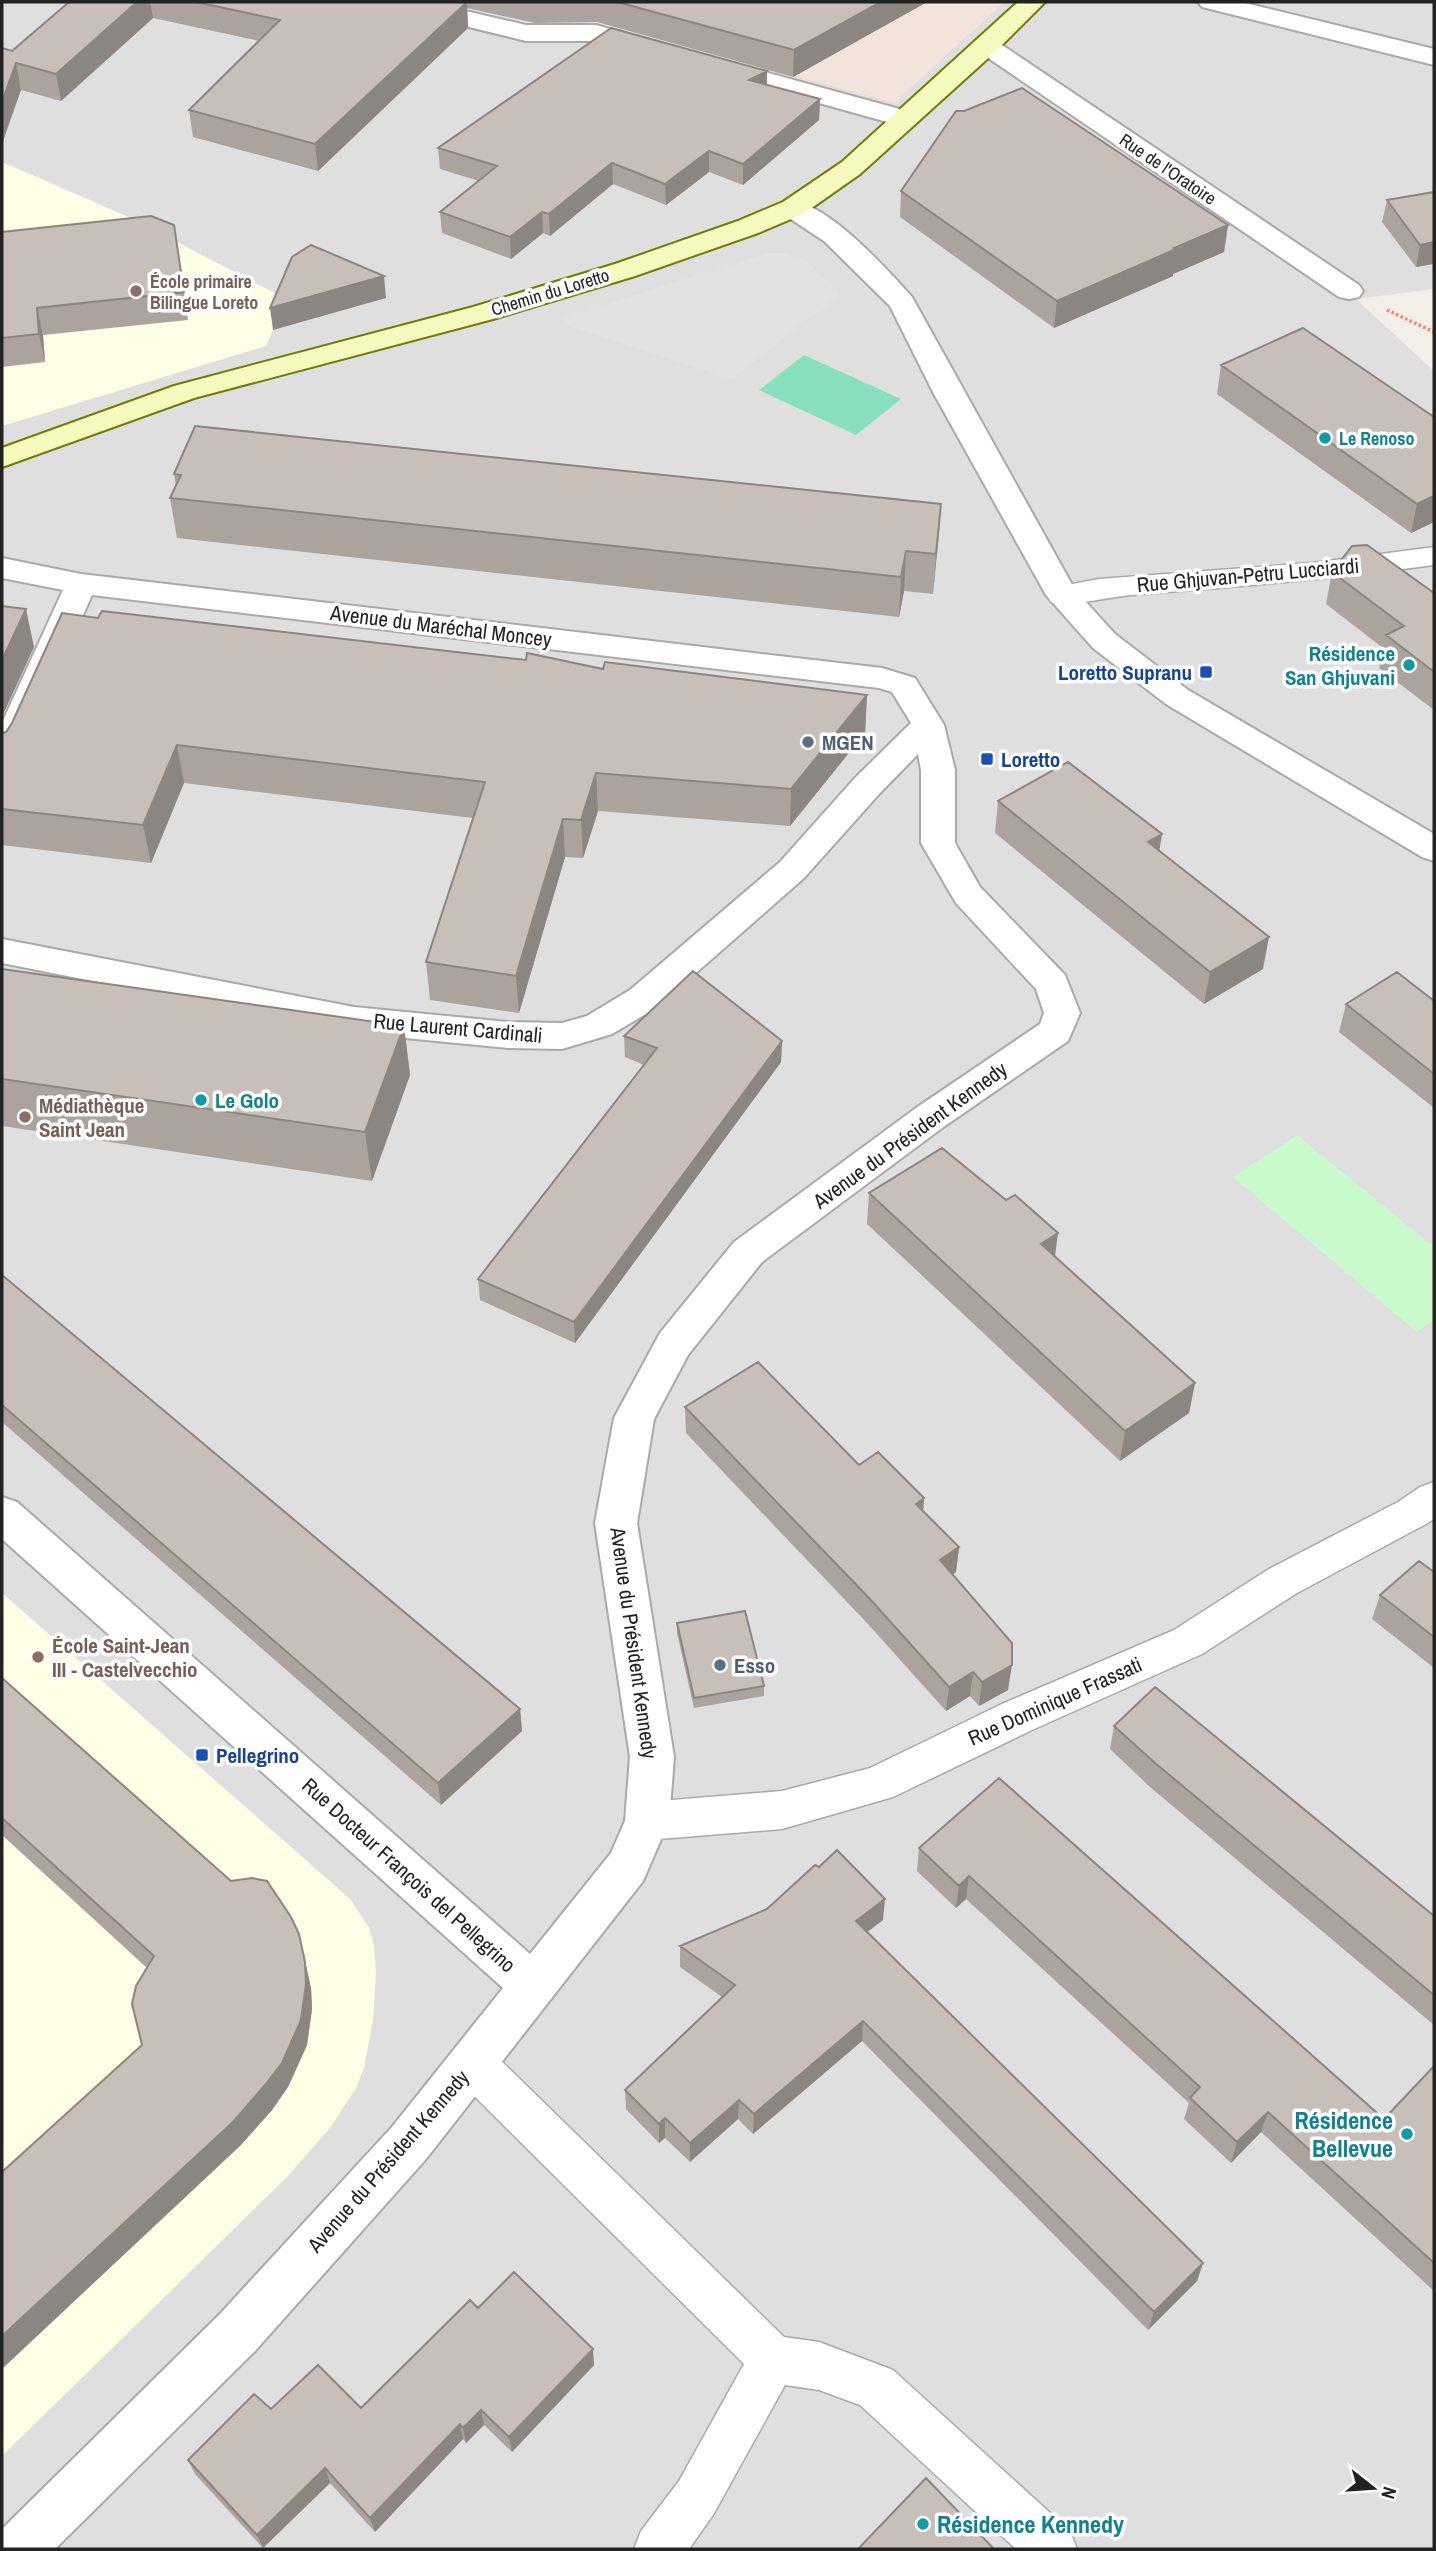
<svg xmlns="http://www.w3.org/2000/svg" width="1436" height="2551" font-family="'Archivo Narrow',sans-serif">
<rect width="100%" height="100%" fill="#f2efe9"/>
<path fill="#e0dfdf" d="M2,2h1432v287l-78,10 78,72v2178h-1432z"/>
<path fill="#ffffe5" d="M2,162l129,56 153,80 1,3 -19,45 -264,80z
M2,1593l348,306 19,29 5,17 2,27 -3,48 -9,48 -8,20 -26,40 -44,50 -284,278z"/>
<path fill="#f3e3dd" d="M644,2h360l-110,101 -178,-49z"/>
<path fill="#c8facc" d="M1297,1135l137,112v72l-17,13 -184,-155z"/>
<path fill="#88e0be" d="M804,355l97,44 -45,36 -97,-45z"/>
<path fill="#e2e2e2" d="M768,253h17l19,6 36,35 -108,85 -164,-53 -7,-8z"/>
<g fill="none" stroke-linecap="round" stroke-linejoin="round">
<defs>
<path id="lane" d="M1434,547v18c-101,14 -202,22 -303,30 -22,2 -61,12 -80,7l-4,-7 4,-7 48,-9 213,-16z
M1434,1482v37l-8,5 -129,69 -95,61 -170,76 -139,67 -111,32 -135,11 -15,-6 -6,-13 6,-13 15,-6 135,-11 88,-23 132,-64 172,-74 95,-61 129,-67 22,-15z
M472,2042l16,6 296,289 35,5 74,28 177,161 7,18h-61l-156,-144 -41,-15 -34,-5 -72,130 -24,34h-55l7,-18 38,-50 65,-117 -288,-286 -6,-15 6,-15z"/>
<path id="street" d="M389,2h37l100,23h70l65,19 4,5 -4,5 -9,3 -58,-16h-68l-131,-32z
M1198,2h43l193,47v16l-232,-58z
M987,38l9,3 363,244 4,6 -4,6 -10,2 -10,-2 -361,-246 -4,-5 4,-5z
M717,59l197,54 4,6 -4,6 -9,2 -197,-55 -4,-5 4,-5z
M793,200c41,10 91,66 119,97l163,293 40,44 73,56 246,144v27l-12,-4 -256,-153 -73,-56 -47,-53 -112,-201 -44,-88 -66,-65 -41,-27 -4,-6 4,-6z
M2,558l79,16 801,94 33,10 29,47 11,45v73l25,44 85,88 15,38 -12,28 -126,87 -180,134 -74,93 -34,64 -17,104 37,234 -5,64 -26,60 -217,278 -171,192 -200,198h-53v-20l217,-214 173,-188 111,-139 -501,-449v-42l15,5 513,452 81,-101 14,-32 5,-64 -35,-234 19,-105 6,-11 40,-74 74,-91 182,-134 124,-84 4,-11 -8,-24 -80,-86 -35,-60v-73l-3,-16 -39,40 -75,84 -148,130 -44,26 -50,15 -54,-1 -154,-15 -352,-70v-24l352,68 154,15 54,1 25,-7 43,-26 150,-128 75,-84 56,-55 -19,-31 -13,-4 -787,-93 -73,164 -5,8 -12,3v-47l61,-133 -61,-12z"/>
<path id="secondary" d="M1018,2h27l-49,49 -136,123 -57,40 -45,19 -123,43 -142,43 -299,79 -192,69v-19l172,-62 299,-79 142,-43 123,-43 45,-19 59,-40z"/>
</defs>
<use href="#lane" stroke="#a9a9a9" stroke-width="3"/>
<use href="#street" stroke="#a9a9a9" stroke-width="4"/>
<use href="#secondary" stroke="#707d05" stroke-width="4"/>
<path stroke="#fa8072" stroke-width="3.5" stroke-dasharray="2.5 2.5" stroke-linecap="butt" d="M1387,310l47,22"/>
<use href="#lane" fill="#fff" fill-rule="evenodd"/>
<use href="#street" fill="#fff" fill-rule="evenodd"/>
<use href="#secondary" fill="#f7fabf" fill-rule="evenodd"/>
</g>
<path fill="#aba49e" d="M69,2h858l-134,75 -196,-55 -62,1 -68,-15 1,20 -150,143 -125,-34 -4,-27 70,-69 -106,-23 -92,83 -40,-11 -9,-39z
M767,71v14l53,14 -1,21 -76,65 -34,-13 -43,33 -53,-21 -63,52 -7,-3 -32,26 -69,-26 -2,-21 39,-31 -39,-12 -2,-21z
M901,191l327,34 -4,27 -51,22v2l-119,52 -154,-111z
M1434,192l-18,75 -34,-45 5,-22z
M174,225l14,95 -145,15 2,27 -43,5v-135z
M1303,328l131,194 -23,11 -194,-139 4,-29z
M174,474l767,30 -8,90 -29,-3 -5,26 -722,-79 -7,-40 6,-12z
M1332,572l102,21v117l-55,-42 4,-20 -57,-44z
M98,618l769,77 -2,38 -75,93 -192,-15 -15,47 -18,-1 -46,156 -89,-13 -4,-38 47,-144 -289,-35 -33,80 -149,-18v-112l4,-1z
M998,801l161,49 104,119 -59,35 -209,-171z
M2,969l402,57 6,49 -38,106 -370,-55z
M1434,1001v107l-95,-76 7,-28z
M624,1036l158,5 -1,21 -206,281 -95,-43 -2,-21 166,-214 -19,-8z
M869,1193l186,63 140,127 -6,30 -69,48 -253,-237z
M2,1275l518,434 2,22 -81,74 -439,-383z
M685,1407l174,58 65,33 -1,13 36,36 -3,25 -3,2 55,116 -29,16 -9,-10 -24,15 -79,-88 -181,-190z
M1434,1572v96l-62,-49 8,-24z
M677,1623l87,63v10l-70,12 -17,-75z
M2,1678l229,203 68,53 12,54 1,21 -5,36 -19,42 -16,23 -32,36 -98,-101 5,-77 -145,-133z
M1114,1726l320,190v109l-284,-238 -40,-38z
M999,1778l385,341 50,-53v225l-173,-159 -30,31 -47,-44 5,-16 -223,-204 -10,9 -39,-37 2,-23z
M883,1920l-16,12 336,331 -6,18 -49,49 -286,-289 -109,93 -15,-15 -48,43 -25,-24 -6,5 -33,-34 -1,-19 97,-93 -42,-30v-21z
M478,2308l116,57 -82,87 -28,-27 -18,18 -3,-4 -88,93 -45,-49 -67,65 -68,-74 -7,-14 83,-51 90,-1z"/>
<path fill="#8b8681" d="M137,2h13l3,16 -92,83 -5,-27z
M467,2l1,26 -150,143 -3,-27z
M881,2h46l-134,75 1,-27z
M16,63l5,27 -19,54v-42z
M767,71v20l-18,-11z
M820,99l-1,21 -76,65v-21z
M709,151v21l-43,33 -1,-21z
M612,163l1,21 -63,52 -1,-22z
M542,212l1,21 -32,26 -1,-22z
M1228,225l-4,27 -51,22v2l-119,52 3,-27z
M1434,242v22l-18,3 4,-22z
M384,276l2,22 -113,32 -3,-22z
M37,308l6,27 2,27 -6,-28z
M1434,496v26l-23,11 6,-29z
M941,504l-3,40 -5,50 3,-40z
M906,551l-2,40 -5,26 2,-40z
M26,609l8,38 -32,70v-57z
M867,695l-2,38 -75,93 1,-37z
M177,745l7,38 -33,80 -8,-38z
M596,773l2,38 -15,47 -2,-38z
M563,819l2,38 -46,156 -3,-37z
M1162,834l-5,32 -9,-24z
M1269,937l-6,32 -59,35 6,-32z
M404,1026l6,49 -38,106 -7,-49z
M782,1041l-1,21 -206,281 -1,-21z
M1058,1233l-4,31 -13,-20z
M1195,1383l-6,30 -69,48 5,-30z
M924,1498l-2,26 -6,-20z
M959,1547l-3,25 -19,13 3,-25z
M1012,1665l-4,25 -29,16 3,-24z
M973,1672l-3,24 -24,15 3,-24z
M520,1709l2,22 -81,74 -3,-22z
M969,1876l-3,23 -10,9 3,-22z
M885,1899l-2,21 -29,22 2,-21z
M299,1934l12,54 1,21 -5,36 -19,42 -16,23 -32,36 -238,223v-33z
M863,2021l-1,20 -109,93 1,-20z
M739,2100l-1,19 -48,43v-19z
M1268,2112l-7,20 -30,31 6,-21z
M665,2118v20l-6,5v-19z
M1203,2263l-6,18 -49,49 6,-18z
M593,2349l1,16 -82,87 -3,-15z
M481,2410l3,15 -18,18 -3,-15z
M460,2424l3,15 -88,93 -5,-14z
M325,2468l5,15 -67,65 -6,-13z"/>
<path fill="#c7bfb8" stroke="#8b8681" stroke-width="2" d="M69,2h68l-81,72 -40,-11 -14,39v-54l10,3z
M196,2h271l-152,142 -126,-34 91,-90z
M617,2h264l-87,48z
M611,28l156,43 -18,9 71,19 -77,65 -34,-13 -44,33 -53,-21 -63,51 -7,-2 -32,25 -70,-25 57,-46 -59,-18z
M1022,88l206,137 -54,23 2,1 -119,52 -156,-110 55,-80h8z
M1434,192v50l-14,3 -33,-45z
M151,216l23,9 10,67 -147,16 2,26 -37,4v-106z
M311,245l73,31 -114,32 22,-51z
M1303,328l131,89v79l-17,8 -196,-139z
M195,426l746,78 -5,50 -30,-3 -5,26 -731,-79 11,-23 -7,-1z
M1367,545l67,48v79l-48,-37 18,-9 -72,-54 20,-26z
M2,606l24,3 -24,51z
M102,611l424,49 1,-7 76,16 2,-7 262,33 -76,94 -195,-16 -15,47 -18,-1 -47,157 -90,-14 59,-180 -308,-37 -34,80 -141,-16v-76l4,-1 6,-9 50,-110 36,5z
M1068,762l94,72 -14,8 121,95 -59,35 -212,-171z
M2,969l402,57 -39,106 -363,-53z
M693,971l89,70 -208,281 -96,-43 179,-231 -33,-12z
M1397,972l37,29v73l-88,-70z
M942,1148l64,52 9,-5 43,38 -17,11 154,139 -70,48 -256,-238z
M2,1275l518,434 -82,74 -436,-378z
M758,1362l101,103 19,-13 46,46 -8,6 43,43 -19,13 72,83v22l-30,17 -9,-10 -24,15 -80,-89 -184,-191z
M1419,1561l15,11v65l-54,-42z
M745,1611l19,75 -70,12 -17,-75z
M2,1678l229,203 21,-3 15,3 24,36 8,17 6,28 1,22 -5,36 -19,43 -17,22 -32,37 -231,214v-164l140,-127 -10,-41 4,-18 18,-30 -152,-138z
M1155,1687l279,229v79l-279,-232 -41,-37z
M999,1778l385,341 50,-53v197l-166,-151 -31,30 -47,-44 10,-11 -231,-211 -10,10 -40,-38z
M837,1850l48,49 -29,22 347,342 -49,49 -291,-291 -109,93 -15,-14 -49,43 -25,-25 -6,6 -34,-34 110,-105 -55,-39 87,-37 48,-44 4,2z
M514,2272l79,77 -84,88 -28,-27 -18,18 -3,-4 -90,94 -45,-50 -68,67 -69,-75 66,-66 17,15 47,-44 43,43 109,-108 8,8z
M926,2478l68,71h-136z"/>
<g fill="#8d6e63" stroke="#fff" stroke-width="2.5">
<circle cx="136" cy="291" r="7"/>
<circle cx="25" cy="1117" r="7"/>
<circle cx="38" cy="1657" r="7"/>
</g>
<g fill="#0f9aa8" stroke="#fff" stroke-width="2.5">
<circle cx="1325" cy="438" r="7"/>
<circle cx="1409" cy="665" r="7"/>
<circle cx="201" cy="1100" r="7"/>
<circle cx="1407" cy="2134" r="7"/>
<circle cx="923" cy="2524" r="7"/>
</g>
<g fill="#1a4fb4" stroke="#fff" stroke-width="2.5">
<rect x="1199" y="665" width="14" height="14" rx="3.5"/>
<rect x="980" y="752" width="14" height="14" rx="3.5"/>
<rect x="195" y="1748" width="14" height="14" rx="3.5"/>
</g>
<g fill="#5c6f8a" stroke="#fff" stroke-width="2.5">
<circle cx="808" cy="742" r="7"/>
<circle cx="720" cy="1665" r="7"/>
</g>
<g text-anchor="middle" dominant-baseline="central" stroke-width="7" stroke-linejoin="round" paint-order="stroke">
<g font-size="18" fill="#222" stroke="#fff">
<text transform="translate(1168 169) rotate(34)">Rue de l'Oratoire</text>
<text transform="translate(550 292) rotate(-17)">Chemin du Loretto</text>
</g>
<g font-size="18" font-weight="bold" fill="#785e54" stroke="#fff" text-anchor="start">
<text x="150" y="281">École primaire<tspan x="150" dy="21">Bilingue Loreto</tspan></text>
</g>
<g font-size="18" font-weight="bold" fill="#0d838f" stroke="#fff" text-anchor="start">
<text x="1339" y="438">Le Renoso</text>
</g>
<g font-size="21" fill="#222" stroke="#fff">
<text transform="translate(1248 575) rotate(-5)">Rue Ghjuvan-Petru Lucciardi</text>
<text transform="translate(441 626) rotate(7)">Avenue du Maréchal Moncey</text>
<text transform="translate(458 1028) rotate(5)">Rue Laurent Cardinali</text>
<text transform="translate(910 1135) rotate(-36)">Avenue du Président Kennedy</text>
<text transform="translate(634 1643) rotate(82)">Avenue du Président Kennedy</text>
<text transform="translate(1055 1701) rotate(-24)">Rue Dominique Frassati</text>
<text transform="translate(409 1875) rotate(42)">Rue Docteur François del Pellegrino</text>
<text transform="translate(388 2161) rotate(-49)">Avenue du Président Kennedy</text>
</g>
<g font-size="21" font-weight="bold" fill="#0d838f" stroke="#fff" text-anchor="end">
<text x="1395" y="653">Résidence<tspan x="1395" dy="24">San Ghjuvani</tspan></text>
<text x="215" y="1100" text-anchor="start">Le Golo</text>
</g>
<g font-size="21" font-weight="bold" fill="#164399" stroke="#fff" text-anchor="start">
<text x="1192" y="672" text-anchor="end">Loretto Supranu</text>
<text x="1001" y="759">Loretto</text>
<text x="216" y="1755">Pellegrino</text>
</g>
<g font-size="21" font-weight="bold" fill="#4e5e75" stroke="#fff" text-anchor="start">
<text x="822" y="742">MGEN</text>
<text x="734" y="1665">Esso</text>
</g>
<g font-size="21" font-weight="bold" fill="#785e54" stroke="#fff" text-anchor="start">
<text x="39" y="1105">Médiathèque<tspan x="39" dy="24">Saint Jean</tspan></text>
<text x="52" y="1645">École Saint-Jean<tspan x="52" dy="24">III - Castelvecchio</tspan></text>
</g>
<g font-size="24" font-weight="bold" fill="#0d838f" stroke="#fff" text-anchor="end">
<text x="1393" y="2120">Résidence<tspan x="1393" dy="28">Bellevue</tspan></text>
<text x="937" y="2524" text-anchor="start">Résidence Kennedy</text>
</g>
</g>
<rect width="1436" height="2551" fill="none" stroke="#222222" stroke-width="7"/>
<g transform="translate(1373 2488) rotate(107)" stroke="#ffffff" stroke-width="5" paint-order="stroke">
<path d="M0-5L12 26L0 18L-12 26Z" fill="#222222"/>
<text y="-10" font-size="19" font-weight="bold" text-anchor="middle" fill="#222222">N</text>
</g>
</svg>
